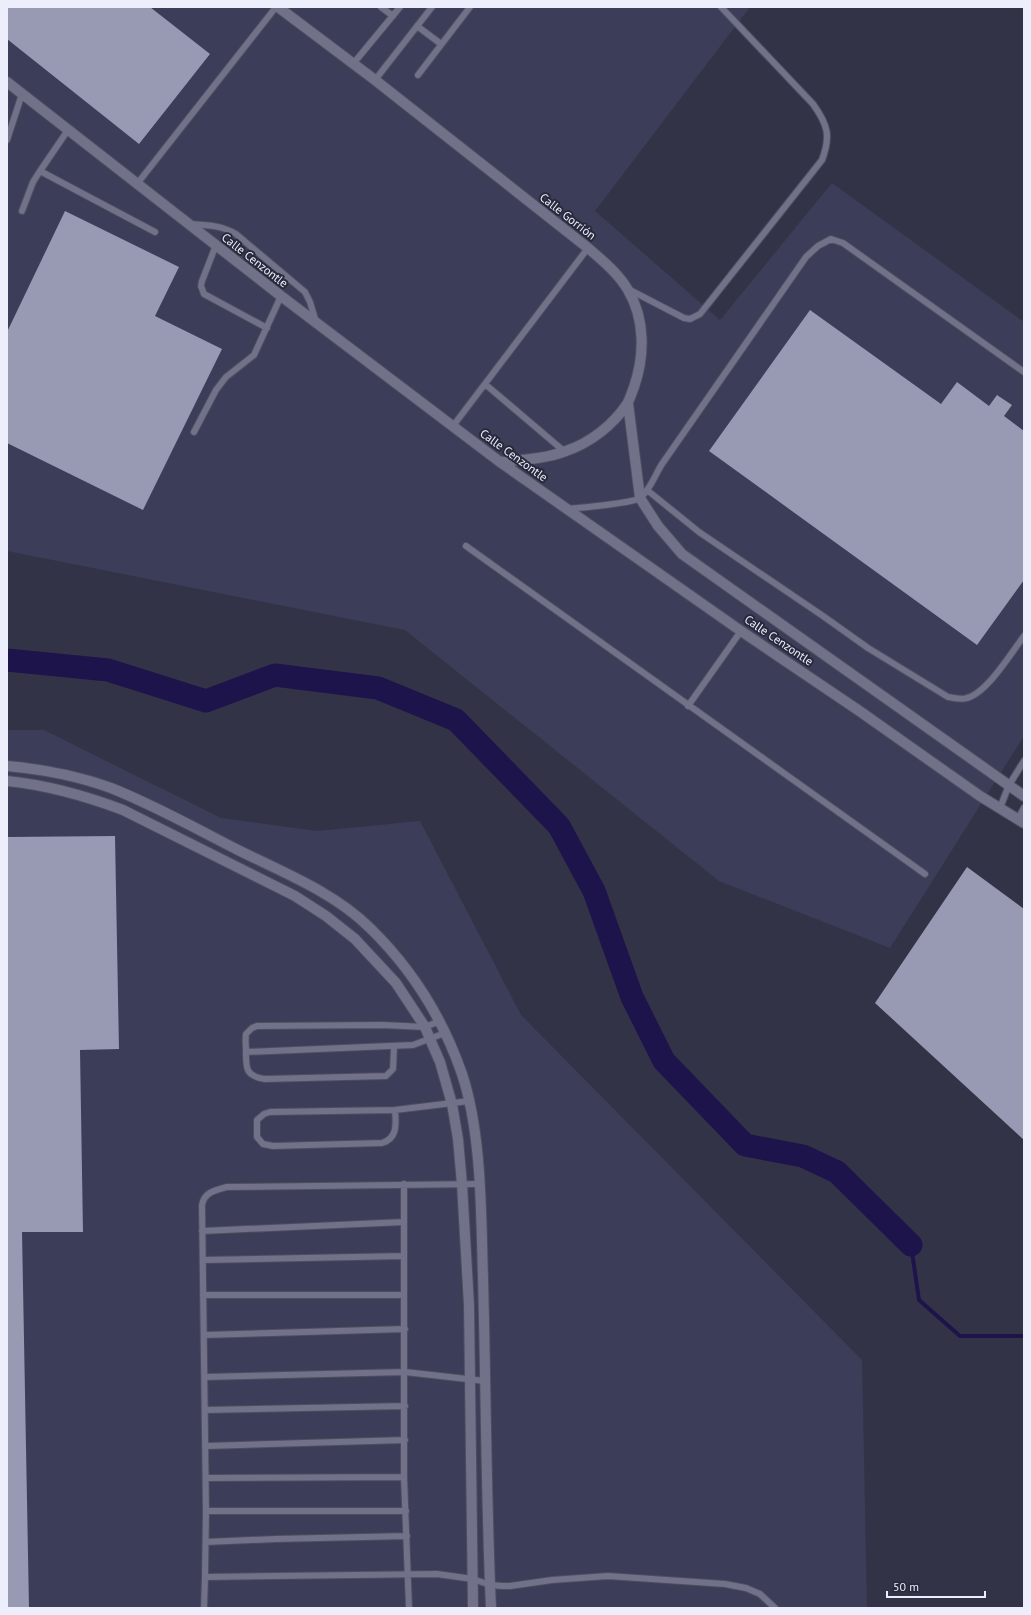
<svg xmlns="http://www.w3.org/2000/svg" width="1031" height="1615" font-family="'PT Sans',sans-serif">
<rect width="100%" height="100%" fill="#333348"/>
<path fill="#3c3d58" d="M7,7h743l-155,204 125,109 112,-137 192,139v414l-134,212 -171,-67 -314,-251 -398,-79z
M7,730h37l177,88 96,13 103,-10 101,194 341,345 5,248h-860z"/>
<g fill="none" stroke-linecap="round" stroke-linejoin="round">
<path stroke="#1d144b" stroke-width="4" d="M911,1245l8,55 41,36h64"/>
<path stroke="#1d144b" stroke-width="23" d="M7,660l101,10 98,31 69,-26 103,13 78,32 103,106 35,65 38,106 32,64 81,84 58,11 34,16 74,73"/>
</g>
<path fill="#9899b2" d="M7,7h143l60,47 -71,90 -132,-105z
M65,211l114,56 -24,49 67,33 -79,161 -136,-67v-111z
M810,310l131,94 16,-22 32,24 8,-11 15,10 -8,11 20,15v149l-47,65 -268,-194z
M115,836l4,213 -39,1 3,182h-61l7,376h-22v-771z
M967,867l57,42v231l-149,-137z"/>
<g fill="none" stroke-linecap="round" stroke-linejoin="round">
<defs>
<path id="service" d="M381,7l12,9
M417,26l24,18
M353,64l47,-57
M418,75l52,-68
M375,80l57,-73
M7,140l15,-46
M40,171l115,61
M137,184l139,-177
M22,211l11,-29 7,-11 28,-41
M189,224c17,1 32,1 47,10l69,58 5,10 6,20
M216,245l-14,36 -1,5 3,8 63,34
M628,289l56,29 6,1 10,-5 122,-154c9,-24 6,-35 -9,-56l-92,-97
M485,384l80,68
M453,426l135,-178
M194,432l22,-42 10,-13 28,-22 27,-59
M647,490l52,42 124,84 45,32 80,49c7,1 13,3 19,1 20,-5 45,-46 57,-62
M567,509c13,-1 66,-6 73,-11 9,-6 16,-25 22,-34l144,-207 12,-11 13,-7 12,4 181,129
M466,546l459,328
M688,706l53,-75
M1000,808l9,-23 15,-24
M1018,819l6,-11
M394,1047l-1,22 -7,7 -121,3c-20,-3 -19,-11 -19,-28 0,-6 -1,-11 0,-17l6,-6 5,-2 125,-1 43,2 15,-6
M246,1052l167,-7 32,-12
M395,1110c1,14 3,28 -13,33l-109,3 -10,-2 -6,-7v-17l7,-6 6,-2 125,-2 74,-9
M404,1184v293l5,131
M479,1184l-252,3c-11,3 -23,5 -25,18l4,306 -1,66 232,-3 36,5 17,6 12,1h8l42,-6 56,-4 117,8 21,4 14,6 15,14
M202,1231l202,-9
M203,1260l201,-4
M203,1295h201
M204,1335l201,-6
M205,1377l200,-5 80,9
M205,1410l200,-4
M206,1446l199,-6
M206,1478l198,-1
M206,1511h200
M206,1542l70,-3 131,-3
M204,1608l1,-31"/>
<path id="minor" d="M278,7l97,73 213,168c15,13 30,25 40,42 17,29 17,65 6,97 -2,5 -4,12 -7,17 -14,21 -37,39 -61,47 -21,8 -45,9 -66,11
M7,82l274,214 219,166 241,169 117,79 122,86 44,27
M628,403l12,95 18,28 24,28 342,242
M7,766c35,3 71,10 104,22 43,17 84,40 125,61 46,23 98,43 134,79 42,41 73,91 92,146 20,60 19,141 21,204 3,110 3,220 8,330
M7,781c40,4 79,15 116,29l172,86 31,20 29,23 41,44 29,44 5,12 10,23 12,42 6,35 4,45 7,121 4,303"/>
</defs>
<use href="#service" stroke="#4d4e5e" stroke-width="8"/>
<use href="#minor" stroke="#4d4e5e" stroke-width="12"/>
<use href="#service" stroke="#717189" stroke-width="6"/>
<use href="#minor" stroke="#717189" stroke-width="10"/>
</g>
<g text-anchor="middle" dominant-baseline="central" stroke-width="4" stroke-linejoin="round" paint-order="stroke">
<g font-size="12" fill="#edeefb" stroke="#29293d">
<text transform="translate(568 216) rotate(38)">Calle Gorrión</text>
<text transform="translate(255 260) rotate(38)">Calle Cenzontle</text>
<text transform="translate(514 455) rotate(36)">Calle Cenzontle</text>
<text transform="translate(779 640) rotate(34)">Calle Cenzontle</text>
</g>
</g>
<rect width="1031" height="1615" fill="none" stroke="#edeefb" stroke-width="16"/>
<path d="M887 1591v6h98v-6" fill="none" stroke="#edeefb" stroke-width="2"/>
<text x="893" y="1591" font-size="12" fill="#edeefb" stroke="#29293d" stroke-width="3" paint-order="stroke">50 m</text>
</svg>
